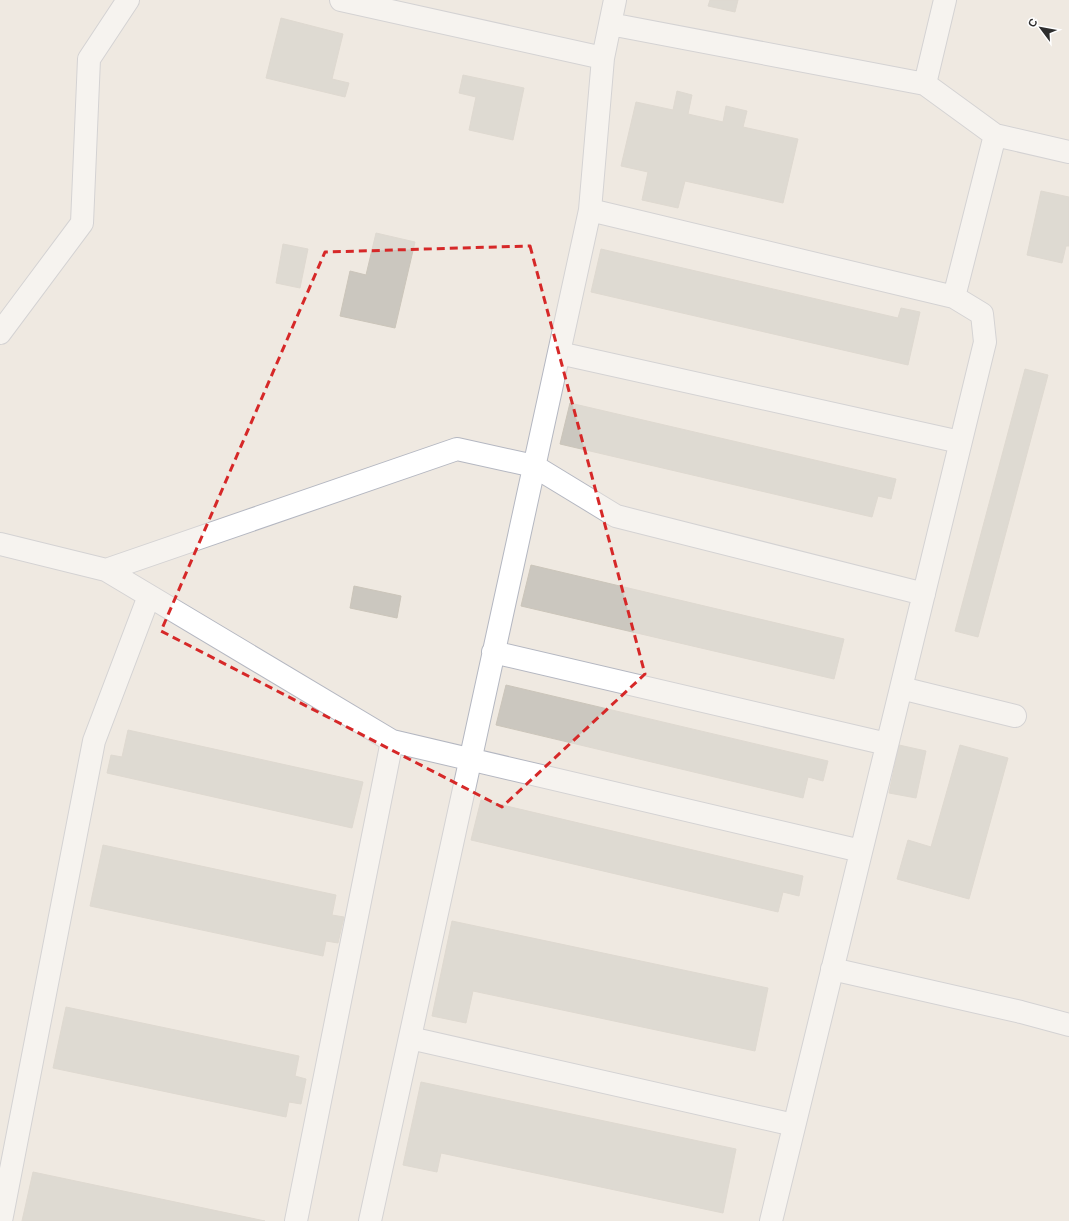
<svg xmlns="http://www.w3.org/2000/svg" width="1069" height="1221" font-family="Arial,sans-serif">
<rect width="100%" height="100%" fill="#efe9e1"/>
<path fill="#cbc7bf" stroke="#cbc5ba" d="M710,0h28l-3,12 -27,-6z
M281,18l62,16 -11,45 17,4 -4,14 -79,-19z
M463,75l61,13 -11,52 -44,-10 7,-33 -17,-4z
M677,91l15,4 -4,19 35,8 3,-16 21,5 -4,16 55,12 -15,64 -98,-22 -7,27 -36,-8 6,-28 -27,-6 15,-64 37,8z
M1041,191l28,6v49h-3l-4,17 -35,-8z
M376,233l39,9 -20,86 -55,-12 10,-45 16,4z
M283,244l25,5 -8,39 -24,-5z
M601,249l297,69 3,-10 19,4 -12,53 -317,-73z
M1025,369l23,6 -70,262 -23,-6z
M570,403l326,76 -5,20 -13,-3 -6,21 -312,-73z
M531,565l313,74 -10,40 -313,-73z
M354,586l47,10 -4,22 -47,-10z
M506,685l322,76 -5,20 -15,-4 -5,21 -307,-73z
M128,730l235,52 -11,46 -245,-55 4,-18 11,2z
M899,745l27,6 -10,47 -27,-5z
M960,745l48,13 -39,141 -72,-20 11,-39 23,7z
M481,800l322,76 -4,20 -16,-4 -5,20 -307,-72z
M103,845l233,50 -4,20 12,2 -6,26 -12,-2 -3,15 -233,-50z
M452,921l316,67 -13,63 -282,-60 -7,32 -34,-7z
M66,1007l233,49 -4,20 11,3 -5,25 -12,-2 -3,15 -233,-49z
M421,1082l315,67 -13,64 -282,-60 -4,19 -34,-7z
M33,1172l232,49h-243z"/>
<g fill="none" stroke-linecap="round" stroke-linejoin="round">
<defs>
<path id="minor" d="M341,0l262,58
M610,24l315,60 70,51 74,17
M925,84l20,-84
M590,210l364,87 28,17 3,28 -84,346 114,28
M954,297l41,-162
M0,333l82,-110 7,-164 39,-59
M559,353l401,89
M0,544l106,26 286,171 469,110
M106,570l351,-121 77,17 82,50 308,78
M493,652l394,92
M832,969l189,43 48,13
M410,1038l384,87
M1,1221l93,-480 55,-145
M296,1221l96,-480
M370,1221l220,-1011 13,-152 12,-58
M771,1221l130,-533"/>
</defs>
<use href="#minor" stroke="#b4b7c1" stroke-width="24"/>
<use href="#minor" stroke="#fff" stroke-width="22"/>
</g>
<path d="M0 0H1069V1221H0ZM530,246l115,428 -143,133 -341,-176 164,-379z" fill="#efe9e1" fill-opacity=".55" fill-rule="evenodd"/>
<path fill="none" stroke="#d62828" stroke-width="3" stroke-dasharray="8 5" stroke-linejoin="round" d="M530,246l115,428 -143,133 -341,-176 164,-379z"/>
<g transform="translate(1041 28) rotate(302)" stroke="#ffffff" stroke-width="3" paint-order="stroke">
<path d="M0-3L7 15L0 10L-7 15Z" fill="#2e2e2e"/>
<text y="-6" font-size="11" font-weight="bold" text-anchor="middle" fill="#2e2e2e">С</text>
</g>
</svg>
